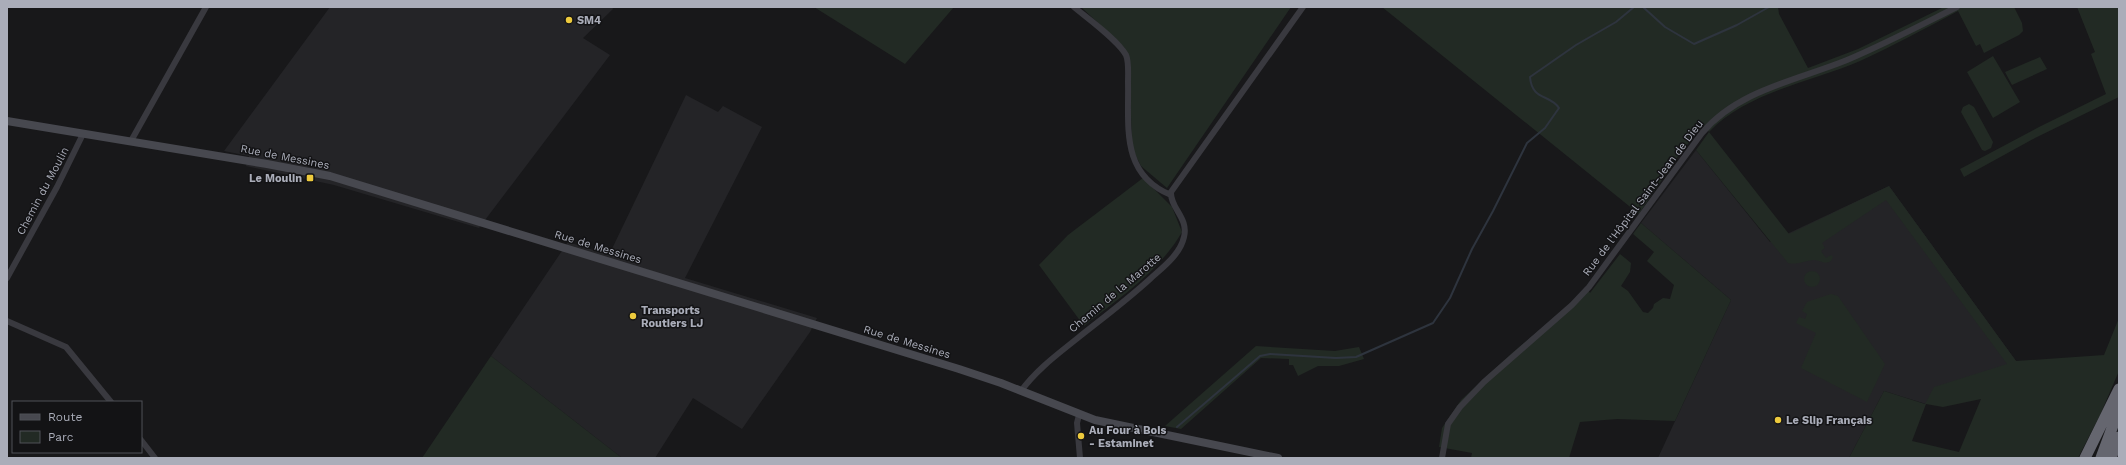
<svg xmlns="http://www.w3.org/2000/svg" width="2126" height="465" font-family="'Work Sans',sans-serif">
<rect width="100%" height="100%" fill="#18181a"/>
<path fill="#242427" d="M330,7h282l1,2 -30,29 27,17 -131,173 -145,-43 -88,-19 3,-10 -25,-5z
M686,95l32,17 5,-6 39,21 -77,151 132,40 -7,14 -68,97 -49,-31 -38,60h-33l-131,-102 77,-114 41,13z
M1696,150l74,92 119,-56 127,175 -90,43 -42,-13 -35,67h-191l73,-158 -90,-77z"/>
<path fill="#222a24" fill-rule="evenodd" d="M814,7h140l-49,57z
M1081,7h210l-124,181 -26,-22 -9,-18 -3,-92 -5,-9z
M1382,7h396l1,7 29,54 50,-19 86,-42h70l8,16 1,8 -4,4 -35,18 -4,-9 -4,2 -18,-35c-32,17 -65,35 -98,50 -49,21 -113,31 -151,71l80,102 100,-48 127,175 88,-6 15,-37v53l-19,44 -22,43h-229l35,-67 41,13 9,-17 73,-23 -121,-164 -64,43 3,5 -4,3 5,7 5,-3 2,2 -2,4c-7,4 -10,-1 -18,-1 -9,1 -15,5 -25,3l-92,-113 13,-18 -6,-7 -28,35 -36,54zM1981,399l-22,53 -47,-11 14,-37 17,3z
M2077,7h42v90l-84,41 -71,39 -4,-8 79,-42 67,-33 -15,-40 4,-2z
M1993,56l27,46 -27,16 -26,-46z
M2040,57l7,12 -35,16 -7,-13z
M1969,104l5,3 19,35 -2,6 -6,3 -3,-1 -21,-38 2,-5z
M1143,178l29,29 10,25c-23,40 -63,66 -98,94l-45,-61 29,-30z
M1641,223l90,77 -56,121 -58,-2 -37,3 -11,36h-98l1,-5 -33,-6 3,-19 19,-28 51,-47 54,-45 20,-21 4,6 30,-39 11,9 -1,9 -9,14 7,5 15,21 5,1 5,-5 1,-4 9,-6 7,1 4,-14 -27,-24 7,-9 -21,-18z
M1804 279a8 8 0 1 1 16 0a8 8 0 1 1-16 0Z
M1831,294l7,2 47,68 -18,38 -66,-34 15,-35 -20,-10 3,-6 6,2 2,-5 -5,-3 5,-9z
M1256,346l79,5 24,-4 5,12 -25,7h-21l-20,10 -5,-11h-4v-6l-28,-1 -80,71 -16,-3z
M491,356l131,102h-200z"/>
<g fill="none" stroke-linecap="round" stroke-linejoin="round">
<path stroke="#2e343e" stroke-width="2" d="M1643,7l22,20 29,17 43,-19 32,-18
M1177,427l83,-71 10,-2 66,4 20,-1 77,-34 17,-25 22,-49 21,-38 34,-68 18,-15 14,-20c-9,-14 -27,-7 -29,-31l46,-32 40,-23 18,-15"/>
<path stroke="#39393f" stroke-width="6" d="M1074,7c13,11 44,33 52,48 3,7 2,18 2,27 1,44 -8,92 43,113
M131,141l75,-134
M7,278l50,-91 26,-53
M7,321l59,26 45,55
M1021,391c16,-22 37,-37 58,-54 24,-19 48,-37 71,-58 12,-11 30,-24 34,-42 5,-19 -14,-29 -13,-45l132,-185
M1079,415l-2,8 3,35
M141,440l14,18
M1442,458l6,-34 12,-17 24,-25 88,-77 17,-18 113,-154c36,-43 96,-53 145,-73 38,-16 74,-35 110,-53"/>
<path stroke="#47484f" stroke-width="8" d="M7,121l260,43 63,12 629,193 42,14 94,37 183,38"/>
<path stroke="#65666f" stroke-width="11" d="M2085,458l34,-69
M2101,458l18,-49
M2111,458l8,-21"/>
</g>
<g fill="#edca3d" stroke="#131315" stroke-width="1.5">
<circle cx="569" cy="20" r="4"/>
<rect x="306" y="174" width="8" height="8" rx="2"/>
<circle cx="633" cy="316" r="4"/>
<circle cx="1778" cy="420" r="4"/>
<circle cx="1081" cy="436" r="4"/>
</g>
<g text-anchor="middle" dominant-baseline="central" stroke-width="3" stroke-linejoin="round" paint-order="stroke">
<g font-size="11" font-weight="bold" fill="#aaadb9" stroke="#131315" text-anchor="start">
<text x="577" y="20">SM4</text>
<text x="302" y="178" text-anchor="end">Le Moulin</text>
<text x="641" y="310">Transports<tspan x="641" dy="13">Routiers LJ</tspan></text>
<text x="1786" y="420">Le Slip Français</text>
<text x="1089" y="430">Au Four à Bois<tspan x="1089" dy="13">- Estaminet</tspan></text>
</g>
<g font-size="11" fill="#aaadb9" stroke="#131315">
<text transform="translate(285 157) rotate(11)">Rue de Messines</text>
<text transform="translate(43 191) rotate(-62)">Chemin du Moulin</text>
<text transform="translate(1643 198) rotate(-53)">Rue de l'Hôpital Saint-Jean de Dieu</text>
<text transform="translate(598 247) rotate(17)">Rue de Messines</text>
<text transform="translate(1115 293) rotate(-40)">Chemin de la Marotte</text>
<text transform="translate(907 342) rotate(17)">Rue de Messines</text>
</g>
</g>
<rect width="2126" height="465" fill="none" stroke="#aaadb9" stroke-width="16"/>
<rect x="12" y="401" width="130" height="52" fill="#131315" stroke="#4f5157"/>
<rect x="20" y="414" width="20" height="6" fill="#47484f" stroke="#4f5157"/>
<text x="48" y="421" font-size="12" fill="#aaadb9">Route</text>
<rect x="20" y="431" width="20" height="12" fill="#222a24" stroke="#4f5157"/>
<text x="48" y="441" font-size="12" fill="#aaadb9">Parc</text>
</svg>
